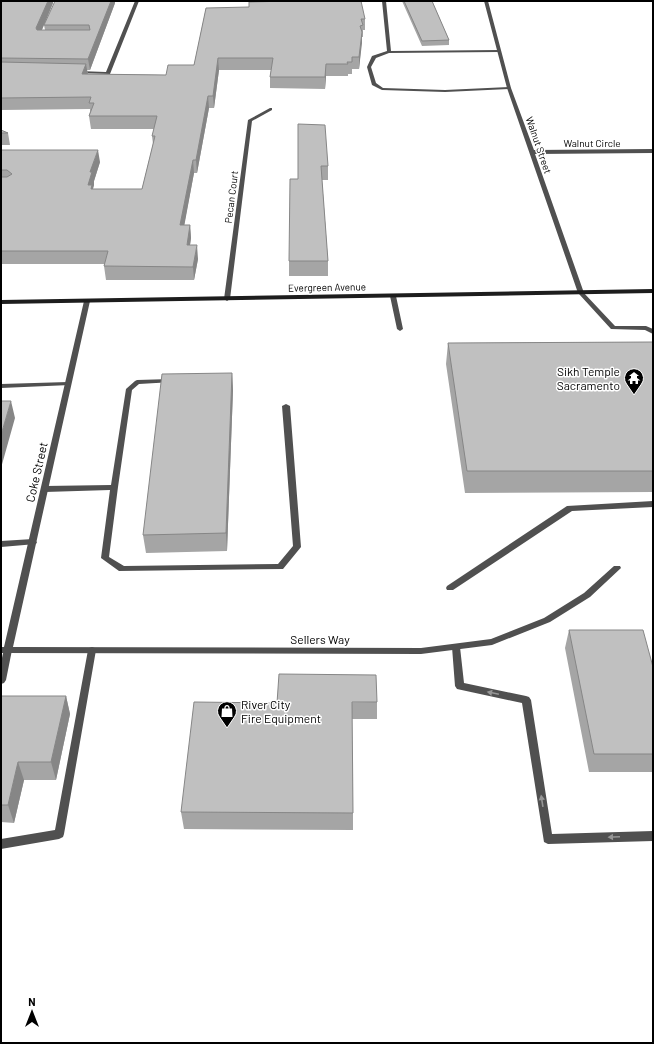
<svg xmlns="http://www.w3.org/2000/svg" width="654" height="1044" font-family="Barlow,sans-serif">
<rect width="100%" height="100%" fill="#fff"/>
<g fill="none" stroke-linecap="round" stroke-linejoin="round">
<path fill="#505050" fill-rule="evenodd" d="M135,1h4l-29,73 -34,-1v-1l2,-1 28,1z
M382,1h4l5,50 108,-1 2,1 -2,1 -110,1 -13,5 -5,9 5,16 7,5 62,2 64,-3 2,1 -2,1 -64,3 -63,-2 -10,-5 -5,-18 5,-11 15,-5z
M581,291l2,1 32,34h31l7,3v5l-8,-4 -34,-1 -32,-35v-2z
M393,294l3,2 7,33 -3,2 -3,-2 -7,-33z
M171,379l3,2 -1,1 -34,2 -7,6 -14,97 -9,70 15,9 154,-2 15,-18 -11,-140 4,-2 4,2 11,141 -18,22 -164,2 -18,-13 9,-68 -65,2 -4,-3 4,-3 66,-1 15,-96 9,-8 2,-1z
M68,382l3,2 -1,1 -69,3v-4z
M653,501v6l-81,4 -119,79h-6l-1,-2 1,-2 120,-80z
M33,539l4,3 -1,2 -35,3v-6z
M456,644l3,1 1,2 4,36 62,13 3,1 2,3 21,134 101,-3v10l-105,3 -4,-2 -22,-139 -65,-14 -2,-3 -3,-39 1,-2z
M8,647l3,1 1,2 -6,30 -2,3 -3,1c0,-12 -1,-25 4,-36z
M92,647l3,1 1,2 -32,184 -1,3 -4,2 -58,10v-10l54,-9 33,-180 1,-2z"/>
<path fill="#505050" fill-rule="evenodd" d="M484,1h4l23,87 23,62 119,-1v4l-118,1 49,139 -1,1h-4l-1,-1 -71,-205z
M270,108h2v2l-20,11 -22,178 -3,2 -3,-2 24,-179z
M87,299l3,2 -77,346 408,1 70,-9 53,-21 40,-25 30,-27h6l1,2 -31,29 -40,25 -58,23 -71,9 -420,-1v-6h3l80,-346z"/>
<path fill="#1d1d1d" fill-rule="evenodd" d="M653,289v4l-652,11v-4z"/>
</g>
<path fill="#a5a5a5" d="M1,1l52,2 -11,27h3l-1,-5 71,-22 -25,67h-3l1,4 78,1 28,-10 12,-57 159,11v11h-2v7h-1l-3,32h-7v5h-4v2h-22l-1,13 -55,-1v-11l1,-7h-52l-5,38h-5l-12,65h-3l-10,52h6l1,13 -1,7 8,14 -4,21h-88l-2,-14v-2h-103v-114l99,12 -6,19v4l-1,4h49l11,-45 -1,-8 2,-7h-63l-2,-13 1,-4v-3l-89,1z
M402,1h30l17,39v5l-27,1z
M298,124l30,42v14h-6l6,81v15h-39v-15l9,-82z
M1,130l7,3 2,12h-9z
M653,342v150l-188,1 -19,-129 2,-21z
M232,373l1,17 -6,161 -81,2 -3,-18z
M569,630l84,37v105h-64l-24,-124z
M1,696h65l4,18 -14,66h-32l-10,43 -13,-1z
M377,702v17h-25l1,94v17l-169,-1 -3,-17 96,-109z"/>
<path fill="#868686" d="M48,1h5v2l-15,36 -2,-11z
M111,1h4v2l-25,67 -2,-11z
M362,32v11l-3,26v-12z
M218,58l1,12 -5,38 -1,-12z
M86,64l2,11 -6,-1z
M326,64v12l-1,13v-12z
M208,96l1,12 -12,65 -1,-13z
M98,150l2,12 -6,19v4l-1,3 1,10 -6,-13 2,-13z
M193,160l1,13 -12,65 -2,-13z
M190,225l1,13 -3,21 -1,-14z
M197,245l1,14 -4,21 -1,-13z
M232,373l1,17 -6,161 -1,-18z
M11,401l4,17 -14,50v-33z
M66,696l4,18 -14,66 -5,-18z
M18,762l6,18 -10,43 -6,-18z"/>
<path fill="#c0c0c0" stroke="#868686" d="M1,1h47l-12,27 1,2h53l-1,-5h-45l11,-24h56l-23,58 -87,-1z
M290,1h71l4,18h-4l2,6 -3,1 2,6 -3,25h-7v5h-5l1,2h-22l-1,13h-55l3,-19h-55l-5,38h-5l-12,64h-3l-13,65h10l-3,20h10l-4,22 -89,-1 4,-15h-107v-74h6l5,-3 -5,-4h-6v-20h97l-8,22h2l-4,13h4l-1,4h51l13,-53h-3l5,-20h-68l5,-13h-5l2,-6 -90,1v-36l85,2 -4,10 84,1 2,-10h26l12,-57 43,-1v-5z
M404,1h28l17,39 -27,1z
M298,124l27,1 3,41h-7l7,95h-39l1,-82h8z
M1,130l7,3h-7z
M653,342v129h-186l-19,-128z
M232,373l-6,160 -83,2 19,-161z
M1,401h10l-10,34z
M569,630h74l10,37v87h-59z
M279,674l97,1 1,27h-25l1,111 -172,-1 13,-110 83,1z
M1,696h65l-15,66h-33l-10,43h-7z"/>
<defs><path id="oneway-solid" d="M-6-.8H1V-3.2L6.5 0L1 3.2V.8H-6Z"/></defs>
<g fill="#969696">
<use href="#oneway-solid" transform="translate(493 693) rotate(-168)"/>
<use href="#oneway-solid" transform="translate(542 801) rotate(-99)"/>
<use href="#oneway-solid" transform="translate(614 837) rotate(178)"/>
</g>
<defs>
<symbol id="temple-pin" viewBox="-11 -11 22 30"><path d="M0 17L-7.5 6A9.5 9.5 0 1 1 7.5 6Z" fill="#000" stroke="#fff"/><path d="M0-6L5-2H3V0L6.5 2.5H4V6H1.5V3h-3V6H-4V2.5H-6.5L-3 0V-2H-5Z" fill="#fff"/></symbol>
<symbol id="shop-pin" viewBox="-11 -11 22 30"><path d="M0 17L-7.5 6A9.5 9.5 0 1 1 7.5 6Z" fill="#000" stroke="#fff"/><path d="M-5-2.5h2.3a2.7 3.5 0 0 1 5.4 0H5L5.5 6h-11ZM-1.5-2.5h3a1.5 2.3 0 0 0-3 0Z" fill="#fff"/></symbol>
</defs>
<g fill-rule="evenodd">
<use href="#temple-pin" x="623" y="367" width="22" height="30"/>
<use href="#shop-pin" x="216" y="700" width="22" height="30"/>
</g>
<g text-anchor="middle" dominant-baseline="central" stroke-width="3" stroke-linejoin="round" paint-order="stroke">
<g font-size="10" fill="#000" stroke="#fff">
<text x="592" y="143">Walnut Circle</text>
<text transform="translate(539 145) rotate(71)">Walnut Street</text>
<text transform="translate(231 197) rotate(-83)">Pecan Court</text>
<text transform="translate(327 287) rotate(-1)">Evergreen Avenue</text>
</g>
<g font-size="12" fill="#000" stroke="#fff" text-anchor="end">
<text x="620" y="371">Sikh Temple<tspan x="620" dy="14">Sacramento</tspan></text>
<text x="241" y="704" text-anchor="start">River City<tspan x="241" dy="14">Fire Equipment</tspan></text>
</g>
<g font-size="12" fill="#000" stroke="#fff">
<text transform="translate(36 472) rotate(-77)">Coke Street</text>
<text x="320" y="639">Sellers Way</text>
</g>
</g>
<rect width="654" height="1044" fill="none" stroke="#000000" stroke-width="4"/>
<g transform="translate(32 1012)" stroke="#ffffff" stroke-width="3" paint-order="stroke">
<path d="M0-3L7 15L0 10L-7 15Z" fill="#000000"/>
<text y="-6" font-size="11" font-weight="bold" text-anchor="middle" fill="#000000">N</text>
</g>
</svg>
